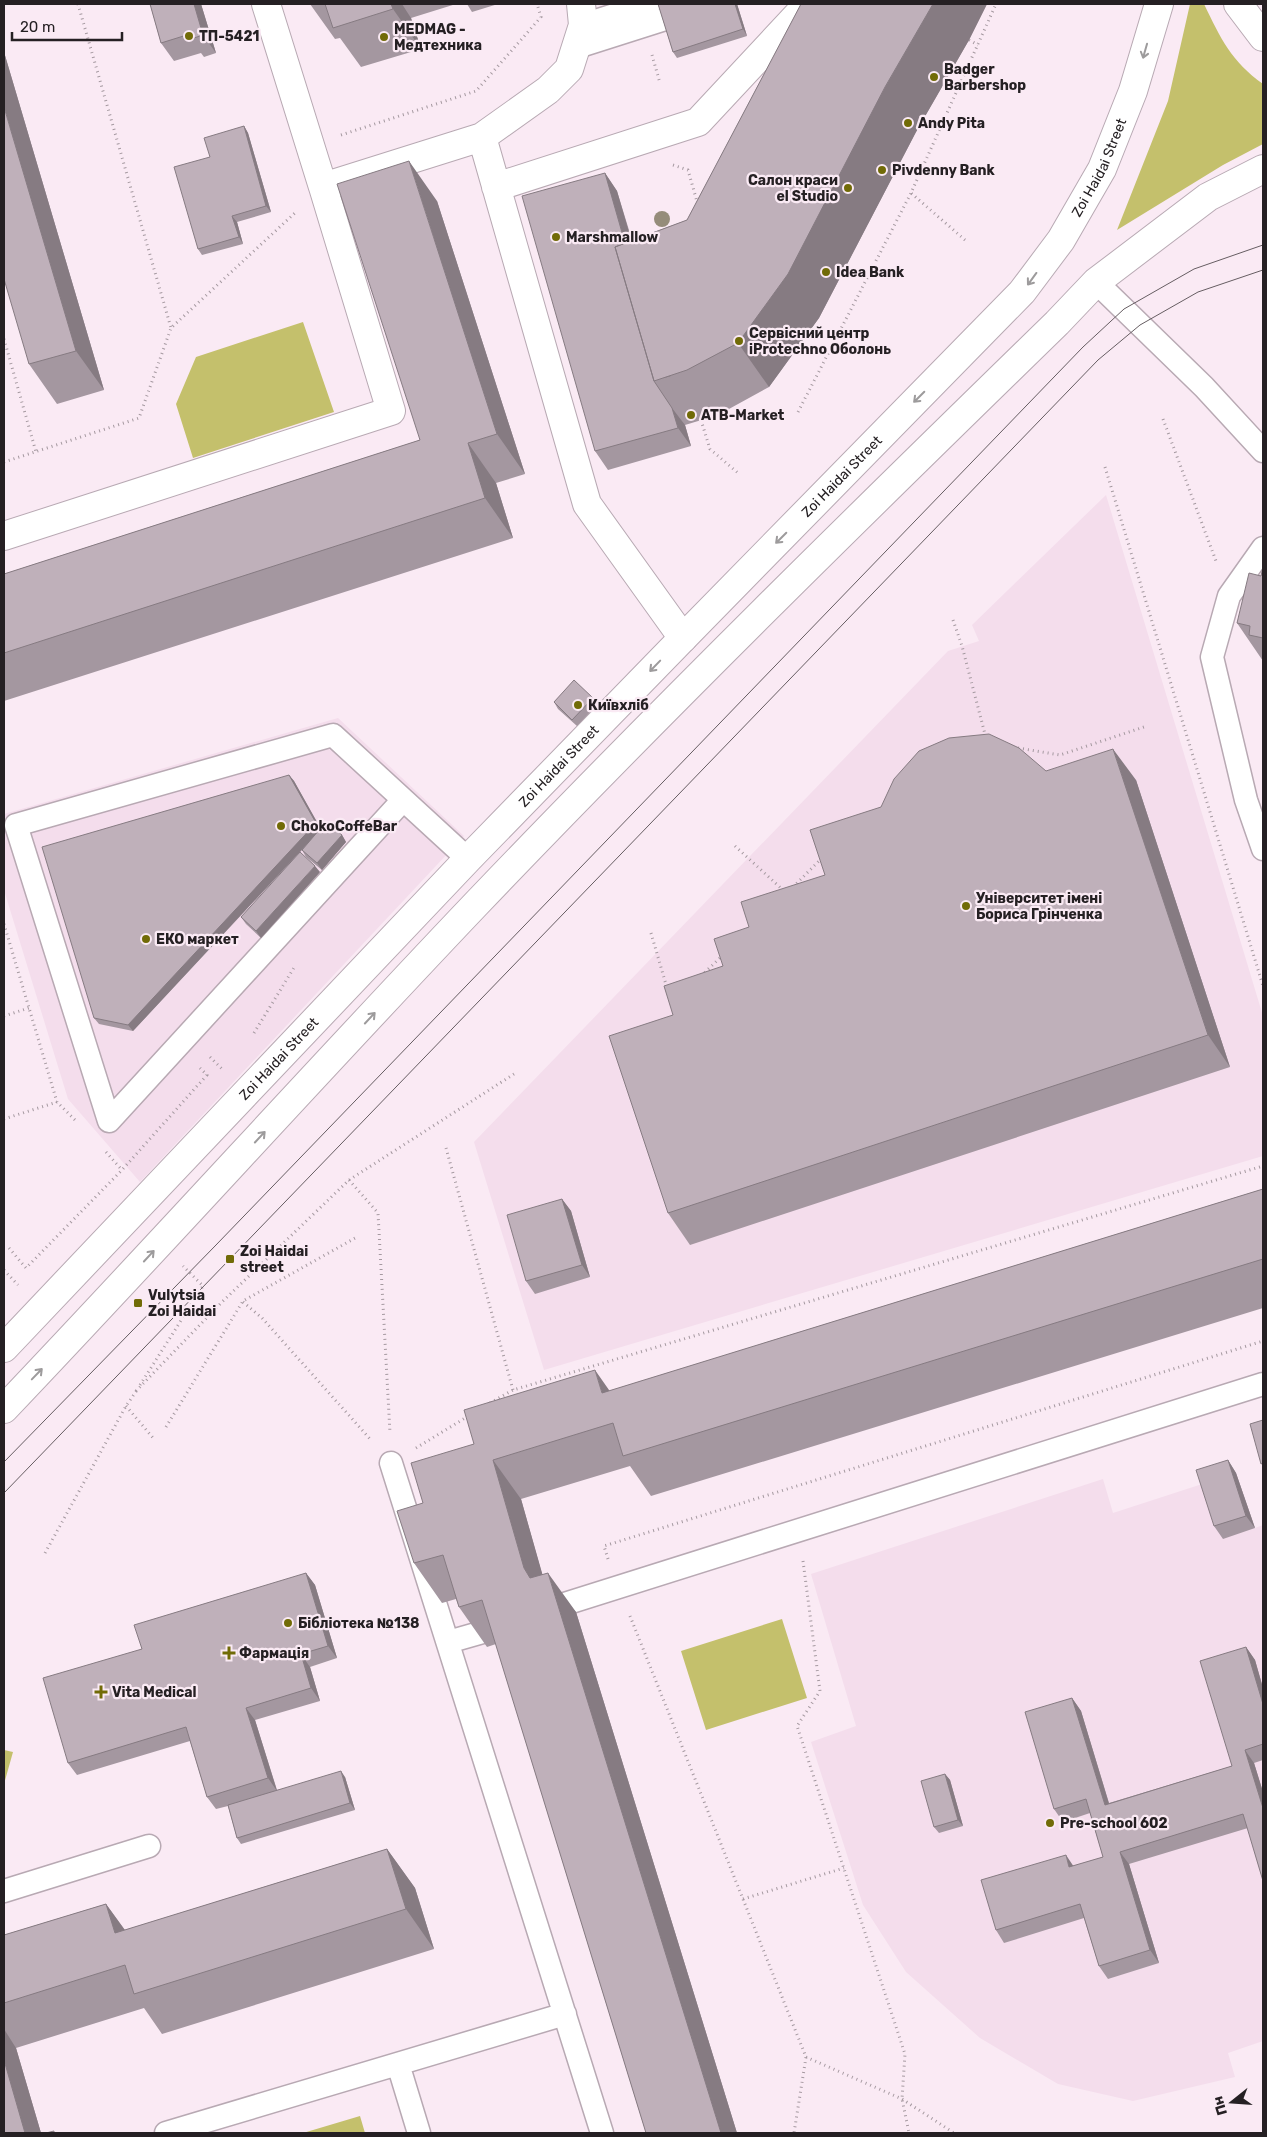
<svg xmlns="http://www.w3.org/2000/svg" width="1267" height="2137" font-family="Rubik,sans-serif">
<rect width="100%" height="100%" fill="#faeaf4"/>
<path fill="#f4ddec" d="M1106,495l157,521v140l-719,214 -70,-228 474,-491 31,-10 -7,-16z
M338,718l126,118 -324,346 -72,-83 -64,-209v-76z
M1236,1473l19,55 8,-3v516l-35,12 7,24 -102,24 -75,-17 -78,-46 -74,-66 -43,-67 -52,-163 45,-16 -45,-152 292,-95 10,34z"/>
<path fill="#c4c06c" d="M1190,4h14c17,35 27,57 59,80v60l-40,21 -106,65 51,-129z
M303,322l31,90 -141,46 -17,-54 20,-47z
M782,1619l25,79 -101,32 -25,-79z
M4,1750l9,2 -9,32z
M360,2116l5,17h-62z"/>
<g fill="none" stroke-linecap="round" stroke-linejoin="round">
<defs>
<path id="service" d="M583,25l66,-21
M577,47l88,-28
M1096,282l108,105 59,64
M1263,548l-34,48 -17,61 34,143 17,49
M403,800l-294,321 -93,-296 317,-90 135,124
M391,1463l211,670
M552,1608l711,-224
M448,1642l35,-10
M4,1891l145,-45
M398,2064l21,69
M166,2133l399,-119"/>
<path id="minor" d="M266,4l57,183 159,-50 66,-47 21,-21 14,-44 -2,-21
M482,137l105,367 96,134
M496,187l202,-65 110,-118
M4,536l387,-125 -68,-224"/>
<g id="secondary">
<path d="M1238,4l25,33"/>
<path id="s1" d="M4,1348l464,-489 215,-221 339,-346 39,-52 41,-71 31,-78 26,-87"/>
<path d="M4,1409c159,-167 313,-338 472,-505 189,-198 385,-390 581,-581l39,-41 112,-85 55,-28"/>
</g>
</defs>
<use href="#service" stroke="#b8a9b3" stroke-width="25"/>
<use href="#minor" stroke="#b8a9b3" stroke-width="30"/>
<use href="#secondary" stroke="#b8a9b3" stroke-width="30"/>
<path stroke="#a599a0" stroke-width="3" stroke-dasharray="1 4" stroke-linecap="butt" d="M78,4l93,324
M969,40l9,5
M652,55l8,28
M341,135l135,-44 65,-74 -4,-13
M673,165l15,5 10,35
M965,240l-54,-47 85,-189
M4,339l32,113
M798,412l113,-219
M1163,419l53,142
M701,420l9,29 28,24
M4,462l135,-44 32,-90 126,-117
M1105,467l158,519
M953,620l9,26 24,92
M1018,748l42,7 87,-29
M735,846l49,45
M793,887l29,-29
M4,924l53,178 18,18
M651,933l16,55
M701,976l21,-20
M4,1016l25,-8
M254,1033l41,-67
M210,1057l13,13
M4,1119l53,-17
M446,1148l67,242
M106,1152l16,18
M349,1180l29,33 12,220
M9,1248l17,20 96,-98 85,-95 -7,-7
M4,1270l14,15
M243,1302l19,16 109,122
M140,1385l63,-99 -20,-20
M136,1391l86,-89 127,-122 165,-106
M490,1403l23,-13 750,-224
M126,1406l28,33
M166,1427l77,-126 114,-64
M416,1448l54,-33
M45,1553l81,-147 11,-16
M608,1559l-4,-13 659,-205
M803,1561l17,130 -23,35 108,328 -3,45 7,34
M630,1616l176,441 -12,76
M743,1899l101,-31
M806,2057l96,42 52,34"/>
<use href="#service" stroke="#fff" stroke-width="22"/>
<use href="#minor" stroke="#fff" stroke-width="28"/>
<use href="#secondary" stroke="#fff" stroke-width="28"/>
<path stroke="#665d62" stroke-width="1" d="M4,1462l212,-217 867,-898 41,-38 70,-40 69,-24
M4,1493l1094,-1133 42,-35 58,-33 65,-22"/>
</g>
<circle fill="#958c7a" cx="662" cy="219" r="8"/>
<path fill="#a497a0" d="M150,4h51l15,49 -12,4 -3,-4 -27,8 -13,-18z
M310,4h146l-45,14 10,31 -60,18 -21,-29 -5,1z
M467,4h31l-26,8z
M658,4h79l10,32 -70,22 -4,-6z
M801,4h186l-18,36 -53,92 -97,186 -50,69 -51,28 -33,10 6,21 -83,24 -13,-19 10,-278 12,18 15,49 55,-20z
M4,52l100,338 -47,14 -28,-40z
M244,126l4,7 23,79 -34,10 6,22 -41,11 -4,-6 12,-92z
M437,201l88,273 -29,9 17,55 -509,163v-127l416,-134z
M1263,567v94l-26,-38 24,-47z
M593,698l5,6 -21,22 -19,-17 -4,-7z
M1046,771l90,9 94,287 -540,178 -22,-32 5,-198 50,-49 26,-39 76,-52 56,-68z
M289,775l5,6 26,47 22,7 4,7 -24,28 -16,-13 -4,-7 2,-2 -171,183 -34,-7 -5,-6z
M320,872l-59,66 -15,-14 -5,-7z
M1263,1189v119l-612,188 -21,-30 -109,33 21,75 34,38 161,521h-91l-150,-489 -9,3 -28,-40 -3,-8 -14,4 -28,-40 9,-60 51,-59 135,-53z
M562,1199l9,12 19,66 -55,17 -9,-13z
M1228,1460l8,13 19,55 -32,11 -9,-13z
M306,1573l9,12 22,73 -27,9 10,34 -65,19 22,70 68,-13 10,33 -114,34 -4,-6 -9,-32 -12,3 -9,-12 -17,-56 -113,34 -9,-12 74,-114z
M1246,1647l9,13 8,28v72l-9,3 9,29v89l-15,-53 -119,36 30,99 -51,16 -9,-13 -15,-48 -80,25 -8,-13 78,-64 29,-9 -13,-44 -27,9 -9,-13 18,-111 9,13 28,92 123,-37z
M945,1774l5,6 13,46 -24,7 -5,-6z
M387,1849l28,39 19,61 -272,85 -18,-26 -128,40 25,85h-37v-198l102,-31 19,26z"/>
<path fill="#867b82" d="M194,4h7l15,49 -13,-18z
M391,4h11l9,14 10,31 -28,-40z
M735,4h2l10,32 -4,-7z
M933,4h54l-18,36 -53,92 -97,186 -50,69 -31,-44z
M4,52l100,338 -28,-39 -72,-244z
M244,126l4,7 23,79 -5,-6z
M409,161l28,40 88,273 -28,-40z
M605,173l12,18 54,185 -7,2z
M232,216l5,6 6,22 -4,-7z
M672,408l13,17 6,21 -13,-18z
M468,443l28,40 17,55 -28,-40z
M1113,749l23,31 94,287 -22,-32z
M289,775l5,6 27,48 -188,202 -5,-6z
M342,835l4,7 -24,28 -5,-7z
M315,866l5,6 -59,66 -5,-7z
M562,1199l9,12 19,66 -8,-12z
M595,1370l28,40 -21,-17z
M493,1460l28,39 31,109 -22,-30 -6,-10z
M1228,1460l8,13 19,55 -9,-12z
M306,1573l9,12 22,73 -9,-12z
M548,1573l28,39 161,521h-16z
M1246,1647l9,13 8,28v16z
M301,1654l9,13 10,34 -9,-13z
M1072,1698l9,13 32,106 -8,-12z
M246,1708l9,12 22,71 -9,-13z
M1245,1750l9,13 9,29v16z
M341,1771l4,6 10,33 -5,-7z
M945,1774l5,6 13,46 -5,-6z
M387,1849l28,39 19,61 -28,-40z
M1120,1852l9,12 30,99 -9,-13z
M1066,1855l8,12h-5z
M106,1904l28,39 -19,-10z
M4,2029l12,19 25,85h-16l-21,-73z"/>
<path fill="#bfb0ba" stroke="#867b82" d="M150,4h44l9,31 -12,4 -1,-5 -29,9z
M325,4h66l2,5 -60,19z
M658,4h77l8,25 -70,23z
M801,4h132l-48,83 -97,187 -50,69 -51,27 -33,11 -39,-134 72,-27z
M4,107l72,244 -47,13 -25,-85z
M244,126l22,80 -34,10 7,21 -41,12 -24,-82 36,-10 -6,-19z
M409,161l88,273 -29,9 17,55 -481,155v-79l416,-134 -83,-256z
M605,173l20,70 -10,4 39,134 18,27 6,20 -83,23 -73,-255z
M1263,567v71l-14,-3 1,-9 -13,-3 12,-50 12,3z
M574,680l19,18 -21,22 -18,-18z
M989,734l30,14 27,23 67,-22 95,286 -540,178 -59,-177 64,-21 -9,-29 59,-20 -9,-27 35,-12 -8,-25 84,-27 -15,-45 71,-23 13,-28 25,-28 30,-13z
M289,775l27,48 -188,202 -34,-7 -52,-171z
M326,822l16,13 -25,28 -15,-13z
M300,852l15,14 -59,65 -15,-14z
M1263,1189v70l-640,197 -10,-33 -120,37 31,108 6,10 18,-5 173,560h-75l-164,-533 -23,7 -16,-52 -29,8 -17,-52 26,-8 -12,-40 63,-19 -10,-34 131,-40 7,23z
M562,1199l20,66 -56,16 -19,-66z
M1263,1420v43l-2,1 -11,-40z
M1228,1460l18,56 -32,10 -18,-56z
M306,1573l22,73 -27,8 10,34 -65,20 22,70 -61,19 -21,-70 -118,36 -25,-85 99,-29 -8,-24z
M1246,1647l17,57v40l-18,6 18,58v73l-20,-67 -123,38 30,98 -51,16 -19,-62 -84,26 -15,-50 85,-25 3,12 34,-10 -17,-58 -32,10 -29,-97 47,-14 33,107 127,-39 -32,-105z
M341,1771l9,32 -113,35 -9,-33z
M945,1774l13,46 -24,7 -13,-46z
M387,1849l19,60 -272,85 -9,-29 -121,38v-68l102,-31 9,29z
M4,2060l21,73h-21z
M54,2131v2h-8z"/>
<defs><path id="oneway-shaft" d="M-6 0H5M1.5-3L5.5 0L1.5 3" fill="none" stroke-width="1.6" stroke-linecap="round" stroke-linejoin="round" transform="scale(1.25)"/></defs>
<g stroke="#9d9b9c">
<use href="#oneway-shaft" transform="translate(1145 51) rotate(106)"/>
<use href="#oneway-shaft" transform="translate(1032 279) rotate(126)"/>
<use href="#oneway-shaft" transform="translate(919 397) rotate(135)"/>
<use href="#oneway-shaft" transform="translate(781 538) rotate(135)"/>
<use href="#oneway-shaft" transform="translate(655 666) rotate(134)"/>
<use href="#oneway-shaft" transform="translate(370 1018) rotate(-47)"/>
<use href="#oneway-shaft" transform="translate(260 1137) rotate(-47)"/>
<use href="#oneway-shaft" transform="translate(149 1256) rotate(-47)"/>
<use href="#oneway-shaft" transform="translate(37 1374) rotate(-46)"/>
</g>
<g fill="#716b07" stroke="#faeaf4" stroke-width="2">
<circle cx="189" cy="36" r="5"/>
<circle cx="384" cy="37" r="5"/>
<circle cx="934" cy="77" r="5"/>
<circle cx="908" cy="123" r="5"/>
<circle cx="882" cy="170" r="5"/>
<circle cx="848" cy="188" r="5"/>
<circle cx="556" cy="237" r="5"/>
<circle cx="826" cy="272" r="5"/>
<circle cx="739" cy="341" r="5"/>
<circle cx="691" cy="415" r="5"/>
<circle cx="578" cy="705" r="5"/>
<circle cx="281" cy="826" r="5"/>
<circle cx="966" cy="906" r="5"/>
<circle cx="146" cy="939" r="5"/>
<rect x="225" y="1254" width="10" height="10" rx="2.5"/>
<rect x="133" y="1298" width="10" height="10" rx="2.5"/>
<circle cx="288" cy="1623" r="5"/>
<path d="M226.5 1645.5h5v5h5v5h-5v5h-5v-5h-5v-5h5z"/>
<path d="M98.5 1684.5h5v5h5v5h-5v5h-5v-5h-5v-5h5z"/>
<circle cx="1050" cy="1823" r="5"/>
</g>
<g text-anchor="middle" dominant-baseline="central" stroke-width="4.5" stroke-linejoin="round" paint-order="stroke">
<g font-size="14" font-weight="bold" fill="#252023" stroke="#faeaf4" text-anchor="start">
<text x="394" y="29">MEDMAG -<tspan x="394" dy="16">Медтехника</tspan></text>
<text x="199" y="36">ТП-5421</text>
<text x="944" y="69">Badger<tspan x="944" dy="16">Barbershop</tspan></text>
<text x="918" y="123">Andy Pita</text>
<text x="892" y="170">Pivdenny Bank</text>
<text x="838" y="180" text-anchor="end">Салон краси<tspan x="838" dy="16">el Studio</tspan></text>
<text x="566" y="237">Marshmallow</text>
<text x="836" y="272">Idea Bank</text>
<text x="749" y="333">Сервісний центр<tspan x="749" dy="16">iProtechno Оболонь</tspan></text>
<text x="701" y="415">ATB-Market</text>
<text x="588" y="705">Київхліб</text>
<text x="291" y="826">ChokoCoffeBar</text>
<text x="976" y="898">Університет імені<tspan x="976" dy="16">Бориса Грінченка</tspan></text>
<text x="156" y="939">ЕКО маркет</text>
<text x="240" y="1251">Zoi Haidai<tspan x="240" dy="16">street</tspan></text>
<text x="148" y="1295">Vulytsia<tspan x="148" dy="16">Zoi Haidai</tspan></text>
<text x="298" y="1623">Бібліотека №138</text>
<text x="239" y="1653">Фармація</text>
<text x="112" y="1692">Vita Medical</text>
<text x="1060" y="1823">Pre-school 602</text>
</g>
<g font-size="14" fill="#252023" stroke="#faeaf4">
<text stroke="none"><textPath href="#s1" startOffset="1614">Zoi Haidai Street</textPath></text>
<text stroke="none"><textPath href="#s1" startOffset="1209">Zoi Haidai Street</textPath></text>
<text stroke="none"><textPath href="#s1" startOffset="804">Zoi Haidai Street</textPath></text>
<text stroke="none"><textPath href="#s1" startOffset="399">Zoi Haidai Street</textPath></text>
</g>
</g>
<rect width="1267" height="2137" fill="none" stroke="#252023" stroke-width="10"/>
<g transform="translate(1232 2102) rotate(253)" stroke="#faeaf4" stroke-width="4" paint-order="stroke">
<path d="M0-4L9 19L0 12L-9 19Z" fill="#252023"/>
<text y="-8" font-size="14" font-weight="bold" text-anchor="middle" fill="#252023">Пн</text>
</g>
<path d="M12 32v8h110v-8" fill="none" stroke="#252023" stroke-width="2.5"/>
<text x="20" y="32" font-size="15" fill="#252023" stroke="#faeaf4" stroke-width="4" paint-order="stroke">20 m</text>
</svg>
